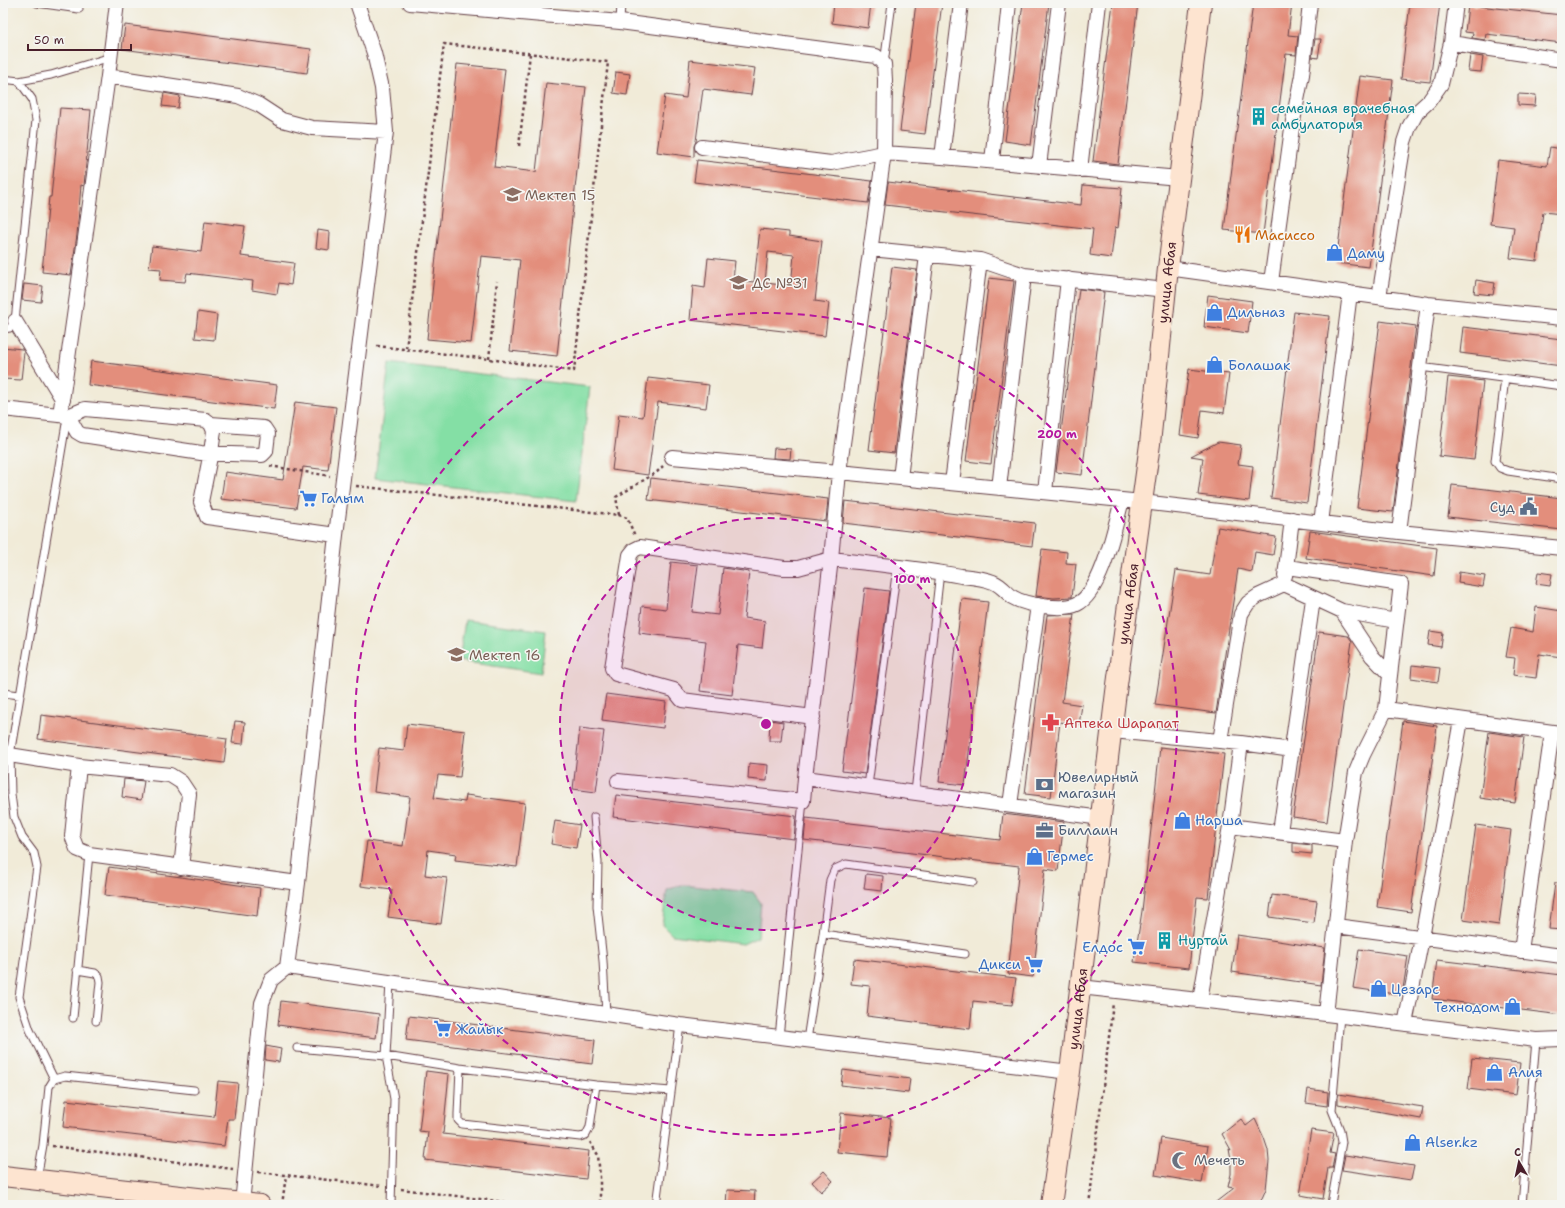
<svg xmlns="http://www.w3.org/2000/svg" width="1565" height="1208" font-family="'Shantell Sans',sans-serif">
<rect width="100%" height="100%" fill="#f6f6f2"/>
<filter id="ink" filterUnits="userSpaceOnUse"><feTurbulence type="fractalNoise" baseFrequency=".025" numOctaves="2"/><feDisplacementMap in="SourceGraphic" scale="8" xChannelSelector="R" yChannelSelector="G"/><feConvolveMatrix kernelMatrix="1 2 1 2 8 2 1 2 1" color-interpolation-filters="sRGB"/></filter>
<filter id="wash" filterUnits="userSpaceOnUse"><feTurbulence type="fractalNoise" baseFrequency=".012" numOctaves="4" result="noise"/><feDisplacementMap in="SourceGraphic" scale="16" xChannelSelector="R" yChannelSelector="G"/><feGaussianBlur stdDeviation="0.9" result="paint"/><feColorMatrix in="noise" values="0 0 0 0 0 0 0 0 0 0 0 0 0 0 0 0 0 1.4 0 .05"/><feComposite in="paint" operator="in"/></filter>
<g filter="url(#wash)">
<rect width="100%" height="100%" fill="#f1ebd8"/>
<path fill="#84dfa5" stroke="#677f68" d="M389,363l201,24 -14,114 -201,-23z
M465,620l81,11 -5,42 -82,-12z
M681,885l72,7 8,11 -3,34 -15,7 -71,-9 -10,-10 5,-35z"/>
<g id="blocks">
<path fill="#e38e7c" fill-rule="evenodd" d="M834,3h37l-3,25 -36,-5z
M916,3h26l-17,131 -25,-3z
M1023,3h26l-18,142 -26,-4z
M1113,3h25l-20,161 -25,-3z
M1253,3h39l-4,32 10,1 -2,19 -10,-1 -23,180 -39,-4z
M1410,3h30l-10,79 -29,-3z
M1468,5l94,10v28l-76,-9 -1,6 -13,-2 1,-5 -8,-1z
M125,25l186,24 -4,24 -185,-24z
M1315,39h6l-3,19 -6,-1z
M1470,55l13,2 -2,15 -13,-1z
M690,60l65,8 -4,27 -48,-6 -7,52 -2,5v11l-37,-5 8,-57 21,3z
M457,64l48,5 -11,98 42,5 10,-89 40,4 -29,269 -47,-5 10,-91 -39,-4 -10,87 -44,-4z
M616,72l14,2 -3,21 -14,-2z
M1360,76l33,4 -24,187 -33,-4z
M164,93l16,3 -2,12 -16,-2z
M1518,94l18,1 -1,11 -17,-1z
M60,108l31,2 -7,76 -3,-1 -4,50 -6,40 -29,-3 7,-75h2z
M1550,147l12,2v65l-19,-2 -6,49 -27,-3 4,-31 -24,-3 8,-64 49,6z
M697,160l175,21 -4,22 -174,-21z
M888,182l193,23 2,-20 39,3 -4,40 -3,-1 -4,31 -21,-3 3,-26 -208,-24z
M205,221l40,5 -4,30 53,7 -3,22 -12,-2 -2,11 -25,-4 1,-9 -66,-8 -2,9 -25,-2 1,-11 -12,-1 3,-22 49,6z
M760,229l29,3v4l33,5 -7,60 14,2 -4,33 -135,-16 3,-34 12,2 3,-30 27,3 -2,19 21,2zM768,252l26,3 -3,31 -26,-3z
M318,230l12,2 -1,18 -13,-2z
M892,267l25,3 -23,183 -25,-3z
M989,278l25,3 -23,183 -25,-3z
M1476,280l19,3 -2,12 -19,-2z
M24,284l19,2 -2,16 -19,-2z
M1079,289l25,3 -22,183 -26,-3z
M1208,295l44,6 -4,32 -44,-6z
M198,312l19,3 -3,25 -19,-2z
M1294,312l36,4 -23,187 -36,-5z
M1380,321l36,5 -23,186 -36,-4z
M1463,327l99,12v27l-102,-13z
M3,347l19,2 2,3 -3,28 -18,-1z
M91,361l186,24 -3,24 -186,-24z
M1189,369l40,5 -5,39 -22,-3 -4,28 -18,-3z
M1448,377l35,4 -9,79 -35,-4z
M648,378l61,7 -3,23 -48,-6 -10,73 -36,-5 7,-56 24,3z
M295,402l41,5 -8,63 -25,-3 -7,41 -75,-9 4,-27 58,8z
M1218,442l23,3 -3,19 15,2 -4,35 -51,-6 5,-37 -12,-2z
M774,448l17,1 -1,10 -17,-1z
M651,478l177,21 -2,22 -178,-21z
M1452,485l110,13v32l-114,-13z
M845,501l190,22 -3,23 -189,-23z
M1218,527l58,10 -3,18 -18,-3 -3,20 -14,-3 -22,144 -61,-8 21,-135 34,5z
M1310,531l127,17 -3,28 -128,-18z
M1042,549l25,3 -1,11 10,1 -4,33 -18,1 -18,-2z
M671,562l27,3 -6,47 26,3 5,-47 26,4 -5,46 21,3 -3,27 -24,-3 -6,50 -32,-4 6,-50 -67,-8 3,-27 24,3z
M1459,572l26,4 -2,11 -25,-4z
M1538,572l14,2 -2,12 -14,-2z
M865,588l24,3 -24,183 -23,-3z
M962,599l26,3 -23,183 -26,-3z
M1536,607l26,4v46l-23,-3 -3,24 -23,-3 2,-17 -9,-1 5,-29 22,4z
M1074,614l-12,88 20,3 -3,20 -19,-3 -9,75 -26,-3 22,-179z
M1430,631l13,2 -2,14 -13,-2z
M1319,632l29,4 4,5 -25,181 -34,-5z
M1412,665l28,3 -2,14 -27,-4z
M606,694l60,8 -3,26 -61,-8z
M41,715l186,24 -3,24 -186,-24z
M770,720l13,2 -2,19h-12z
M235,721l10,1 -2,22 -11,-1z
M1403,721l34,5 -26,186 -34,-5z
M407,724l58,7 -5,46 -22,-2 -4,23 31,4 1,-7 59,8 -8,64 -62,-7 1,-6 -28,-4 -3,25 22,3 -6,46 -53,-7 4,-27 -31,-4 6,-45 36,5 7,-49 -36,-5 5,-44 25,3z
M580,728l24,3 -8,61 -23,-3z
M1489,732l35,5 -9,66 -35,-5z
M1160,747l64,7 -16,144 -11,-1 -8,71 -55,-6 8,-51z
M749,763l19,2 -1,16 -19,-2z
M124,779l20,2 -3,19 -19,-3z
M616,795l180,21 -2,23 -181,-22z
M1003,814l61,8 -6,49 -13,-2 -12,108 -25,-3 11,-108 -215,-26 2,-22 194,22z
M555,821l25,4 -4,23 -25,-4z
M1476,825l35,5 -12,95 -36,-5z
M1293,843l19,2v9l-19,-2z
M109,867l151,21 -3,28 -152,-21z
M866,874l17,2 -1,15 -18,-2z
M1555,883h7v47l-13,-1z
M1272,895l45,6 -3,22 -45,-6z
M1237,935l88,13 -4,37 -89,-13z
M1359,949l49,7 -6,39 -49,-7z
M854,959l162,19 -4,27 -39,-4 -3,28 -103,-13 3,-30 -19,-2z
M1437,960l125,15v40l-130,-16z
M281,1001l98,13 -3,24 -98,-13z
M409,1016l186,24 -3,24 -186,-24z
M266,1046l15,3 -2,13 -14,-2z
M1472,1058l48,5 -4,32 -48,-6z
M843,1070l67,9 -2,14 -67,-8z
M426,1071l23,3 -6,60 146,17 -3,28 -161,-19 3,-28 -9,-1z
M218,1081l20,2 -4,36h-6l-4,27 -161,-19 3,-27 148,17z
M1308,1089l20,3 -1,14 -21,-3z
M1338,1094l85,13 -2,12 -83,-15z
M841,1113l50,5 -4,39 -50,-5z
M1241,1119l5,7 9,-7 9,19 4,12 1,11 -3,28 -7,16h-47l22,-17 -6,-1 3,-13v-14l-2,-11 2,1 -9,-16z
M1311,1130l23,3 -4,20 5,1 -3,14h-4l-5,31 -23,-4z
M1161,1138l47,8 -6,37 -47,-8z
M1345,1155l69,11 -3,14 -69,-10z
M824,1171l9,10 -12,11 -9,-10z
M727,1190l28,1 -1,14h-28z"/>
</g>
</g>
<g filter="url(#ink)">
<use href="#blocks" fill-opacity="0" stroke="#633e45" stroke-width="1"/>
<g fill="none" stroke-linecap="round" stroke-linejoin="round">
<defs>
<path id="lane" d="M37,3l42,6
M620,22l1,-19
M884,64l8,-61
M3,79l16,2 13,18 4,21 -21,201 -5,7 -7,1
M19,81l32,-6 60,-18
M1420,367l142,19
M1505,378l-10,83 5,7 8,3 54,8
M3,693l17,2
M10,755l1,39 3,23 8,20 12,16 3,14 -18,130 11,33 24,49
M8,756l2,-1 57,-337
M868,786l29,-219
M915,792l25,-220
M594,817l4,45 -1,44 6,55 3,53
M823,934l7,-54 5,-11 11,-5 127,18
M77,970l18,3 4,3 1,6 -4,39
M390,982l-4,74 8,43 -3,106
M73,1018l16,-164
M779,1037l24,-236
M807,1040l16,-106 142,20
M297,1048l89,8 74,12 136,17 75,6
M460,1068l-2,46v6l4,4 118,13 6,-2 4,-8 6,-42
M37,1179l6,-34 6,-58 5,-8 11,-3 129,14
M1331,1204l11,-62 -2,-12 -8,-20 8,-94
M656,1205l24,-180
M1522,1205l14,-165"/>
<path id="street" d="M117,3l-9,73 130,20 21,9 23,15 30,8 74,4
M357,3l17,50 8,35 4,44 -50,403 -38,348 -11,84 393,58 390,47
M410,3l210,19 256,34 8,8 1,16 -1,73 58,4 237,21
M1451,43l111,17
M702,147l129,16 53,-10 -45,319 -8,87 -33,9h-14l-144,-21 -6,3 -4,5 -18,113 4,6 58,16 8,10 131,17
M942,157l19,-154
M992,161l17,-158
M1039,166l20,-163
M1080,170l19,-167
M871,249l109,11 44,15 142,15
M1168,268l260,36 134,14
M1271,282l22,-161 9,-46 8,-72
M1379,297l25,-155 5,-15 8,-15 12,-11 12,-17 10,-41 5,-40
M15,321l48,79
M3,409l65,7 17,-7 121,11 5,4 3,7 -3,21 -10,50 6,15 129,18
M60,415l48,-339
M68,416l9,16 5,3 119,18 61,2 4,-4 2,-17 -4,-6 -53,-4
M672,457l167,15 303,30 257,30 163,16
M900,478l27,-223
M952,483l28,-223
M999,488l25,-213
M1045,492l23,-213
M1321,523l29,-230
M1399,532l29,-228
M1287,567l114,17 -15,125 -23,46 -7,17 -11,69
M1285,576l7,-57
M1342,611l30,45 18,19
M1386,709l174,24
M1112,731l129,12 -11,83 115,15 -19,173
M1220,741l21,-127 7,-11 10,-7 26,-12 58,27 54,10
M1241,743l51,7
M3,754l76,12 -7,70 5,13 12,5 209,29
M79,766l91,9 11,7 8,12 -8,74
M618,781l185,20 2,-23
M1010,805l28,-200
M1101,818l-296,-40 26,-219c43,5 87,9 130,17 10,1 23,2 32,6 8,3 13,10 19,15 13,8 51,14 65,7 25,-12 38,-78 45,-104
M1280,832l33,-233
M1336,926l226,30
M1521,951l31,-219
M1080,987l246,27 210,26 26,-1
M1200,1000l30,-174
M1405,1024l17,-86 39,-218
M242,1204l20,-201 9,-23 16,-13"/>
<g id="secondary">
<path d="M3,1176l257,29"/>
<path id="s1" d="M1051,1205l19,-133 46,-380 34,-248 18,-176 33,-265"/>
</g>
</defs>
<use href="#lane" stroke="#633e45" stroke-width="9"/>
<use href="#street" stroke="#633e45" stroke-width="16"/>
<use href="#secondary" stroke="#633e45" stroke-width="22"/>
<path stroke="#633e45" stroke-width="2.5" stroke-dasharray="3 3" stroke-linecap="butt" d="M519,146l11,-92
M377,346l112,13 85,12 34,-309 -164,-18 -38,305
M489,359l8,-78
M270,466l60,10
M356,486l263,29 8,3 8,18
M619,515l-3,-18 41,-25 6,-6
M590,1142l8,13 2,22v28
M52,1146l181,23
M258,1172l124,14
M401,1189l127,16
M282,1205l4,-30
M1089,1205l24,-202"/>
<use href="#lane" stroke="#fff" stroke-width="7"/>
<use href="#street" stroke="#fff" stroke-width="14"/>
<use href="#secondary" stroke="#fde4d0" stroke-width="20"/>
</g>
</g>
<circle cx="766" cy="724" r="206" fill="#b5179e" fill-opacity=".12"/>
<g fill="none" stroke="#b5179e" stroke-width="2" stroke-dasharray="7 5">
<circle cx="766" cy="724" r="206"/>
<circle cx="766" cy="724" r="411"/>
</g>
<defs>
<symbol id="building-bare" viewBox="-9 -9 18 18"><path d="M-4-6H4V6H1V3H-1V6H-4ZM-2.5-4.3h1.7v1.8h-1.7ZM.8-4.3h1.7v1.8H.8ZM-2.5-1h1.7V.8h-1.7ZM.8-1h1.7V.8H.8Z" fill="#0f9aa8" stroke="#f6f6f2" stroke-width="2.5" paint-order="stroke"/></symbol>
<symbol id="school-bare" viewBox="-9 -9 18 18"><path d="M0-5L7-2L0 1L-7-2ZM-4 1L0 2.5L4 1V4Q0 6-4 4Z" fill="#8d6e63" stroke="#f6f6f2" stroke-width="2.5" paint-order="stroke"/></symbol>
<symbol id="restaurant-bare" viewBox="-9 -9 18 18"><path d="M-5-6h1v4h1v-4h1v4h1v-4h1v5L-1.5 .5V6h-2V.5L-5-1ZM5-6V6H3V1.5H1.5Q1.5-4 5-6Z" fill="#e8710a" stroke="#f6f6f2" stroke-width="2.5" paint-order="stroke"/></symbol>
<symbol id="shop-bare" viewBox="-9 -9 18 18"><path d="M-5-2.5h2.3a2.7 3.5 0 0 1 5.4 0H5L5.5 6h-11ZM-1.5-2.5h3a1.5 2.3 0 0 0-3 0Z" fill="#3f7fe0" stroke="#f6f6f2" stroke-width="2.5" paint-order="stroke"/></symbol>
<symbol id="supermarket-bare" viewBox="-9 -9 18 18"><path d="M-6-5.5h2.5l.6 2H6L4.5 2H-2.5L-4.4-4H-6ZM-1.5 3.2a1.3 1.3 0 1 0 .1 0ZM3 3.2a1.3 1.3 0 1 0 .1 0Z" fill="#3f7fe0" stroke="#f6f6f2" stroke-width="2.5" paint-order="stroke"/></symbol>
<symbol id="civic-bare" viewBox="-9 -9 18 18"><path d="M-.6-6.5H3V-4.5H.6V-3L4-1V1h2V6H-6V1h2V-1L-.6-3ZM-1.2 2.5V6h2.4V2.5Z" fill="#5c6f8a" stroke="#f6f6f2" stroke-width="2.5" paint-order="stroke"/></symbol>
<symbol id="pharmacy-bare" viewBox="-9 -9 18 18"><path d="M-2-6h4v4h4v4h-4v4h-4v-4h-4v-4h4Z" fill="#e0444e" stroke="#f6f6f2" stroke-width="2.5" paint-order="stroke"/></symbol>
<symbol id="bank-bare" viewBox="-9 -9 18 18"><path d="M-6-4H6V4H-6ZM0-2.3a2.3 2.3 0 1 0 0 4.6a2.3 2.3 0 1 0 0-4.6Z" fill="#5c6f8a" stroke="#f6f6f2" stroke-width="2.5" paint-order="stroke"/></symbol>
<symbol id="office-bare" viewBox="-9 -9 18 18"><path d="M-6-3h4V-5.5h4V-3h4V5H-6ZM-1-4.5V-3h2v-1.5ZM-6 0V1H6V0Z" fill="#5c6f8a" stroke="#f6f6f2" stroke-width="2.5" paint-order="stroke"/></symbol>
<symbol id="mosque-bare" viewBox="-9 -9 18 18"><path d="M3.5-4.9A6 6 0 1 0 3.5 4.9A5 5 0 1 1 3.5-4.9Z" fill="#6b7280" stroke="#f6f6f2" stroke-width="2.5" paint-order="stroke"/></symbol>
</defs>
<g fill-rule="evenodd">
<use href="#building-bare" x="1246" y="104" width="25" height="25"/>
<use href="#school-bare" x="500" y="182" width="25" height="25"/>
<use href="#restaurant-bare" x="1230" y="222" width="25" height="25"/>
<use href="#shop-bare" x="1322" y="240" width="25" height="25"/>
<use href="#school-bare" x="726" y="270" width="25" height="25"/>
<use href="#shop-bare" x="1202" y="300" width="25" height="25"/>
<use href="#shop-bare" x="1202" y="352" width="25" height="25"/>
<use href="#supermarket-bare" x="296" y="486" width="25" height="25"/>
<use href="#civic-bare" x="1516" y="494" width="25" height="25"/>
<use href="#school-bare" x="444" y="642" width="25" height="25"/>
<use href="#pharmacy-bare" x="1038" y="710" width="25" height="25"/>
<use href="#bank-bare" x="1032" y="772" width="25" height="25"/>
<use href="#shop-bare" x="1170" y="808" width="25" height="25"/>
<use href="#office-bare" x="1032" y="818" width="25" height="25"/>
<use href="#shop-bare" x="1022" y="844" width="25" height="25"/>
<use href="#building-bare" x="1152" y="928" width="25" height="25"/>
<use href="#supermarket-bare" x="1124" y="934" width="25" height="25"/>
<use href="#supermarket-bare" x="1022" y="952" width="25" height="25"/>
<use href="#shop-bare" x="1366" y="976" width="25" height="25"/>
<use href="#shop-bare" x="1500" y="994" width="25" height="25"/>
<use href="#supermarket-bare" x="430" y="1016" width="25" height="25"/>
<use href="#shop-bare" x="1482" y="1060" width="25" height="25"/>
<use href="#shop-bare" x="1400" y="1130" width="25" height="25"/>
<use href="#mosque-bare" x="1168" y="1148" width="25" height="25"/>
</g>
<g text-anchor="middle" dominant-baseline="central" stroke-width="3" stroke-linejoin="round" paint-order="stroke">
<g font-size="14" fill="#0d838f" stroke="#f6f6f2" text-anchor="start">
<text x="1271" y="108">семейная врачебная<tspan x="1271" dy="16">амбулатория</tspan></text>
<text x="1178" y="940">Нуртай</text>
</g>
<g font-size="14" fill="#785e54" stroke="#f6f6f2" text-anchor="start">
<text x="525" y="195">Мектеп 15</text>
<text x="752" y="283">ДС №31</text>
<text x="469" y="655">Мектеп 16</text>
</g>
<g font-size="14" fill="#c56008" stroke="#f6f6f2" text-anchor="start">
<text x="1255" y="235">Масиссо</text>
</g>
<g font-size="14" fill="#366cbe" stroke="#f6f6f2" text-anchor="start">
<text x="1347" y="253">Даму</text>
<text x="1227" y="312">Дильназ</text>
<text x="1228" y="365">Болашак</text>
<text x="321" y="498">Галым</text>
<text x="1195" y="820">Нарша</text>
<text x="1047" y="856">Гермес</text>
<text x="1123" y="947" text-anchor="end">Елдос</text>
<text x="1021" y="964" text-anchor="end">Дикси</text>
<text x="1391" y="989">Цезарс</text>
<text x="1500" y="1007" text-anchor="end">Технодом</text>
<text x="456" y="1029">Жайык</text>
<text x="1508" y="1072">Алия</text>
<text x="1425" y="1142">Alser.kz</text>
</g>
<g font-size="14" fill="#4a1f2b" stroke="#f6f6f2">
<text stroke="none"><textPath href="#s1" startOffset="930">улица Абая</textPath></text>
<text stroke="none"><textPath href="#s1" startOffset="606">улица Абая</textPath></text>
<text stroke="none"><textPath href="#s1" startOffset="198">улица Абая</textPath></text>
</g>
<g font-size="14" fill="#4e5e75" stroke="#f6f6f2" text-anchor="start">
<text x="1515" y="507" text-anchor="end">Суд</text>
<text x="1058" y="777">Ювелирный<tspan x="1058" dy="16">магазин</tspan></text>
<text x="1058" y="830">Биллаин</text>
</g>
<g font-size="14" fill="#be3a42" stroke="#f6f6f2" text-anchor="start">
<text x="1064" y="723">Аптека Шарапат</text>
</g>
<g font-size="14" fill="#5b616d" stroke="#f6f6f2" text-anchor="start">
<text x="1194" y="1160">Мечеть</text>
</g>
</g>
<circle cx="766" cy="724" r="6" fill="#b5179e" stroke="#f6f6f2" stroke-width="2"/>
<g font-size="12" text-anchor="middle" font-weight="bold" fill="#b5179e" stroke="#f6f6f2" stroke-width="3" stroke-linejoin="round" paint-order="stroke">
<text x="1057" y="438">200 m</text>
<text x="912" y="583">100 m</text>
</g>
<rect width="1565" height="1208" fill="none" stroke="#f6f6f2" stroke-width="16"/>
<g transform="translate(1519 1162) rotate(351)" stroke="#f6f6f2" stroke-width="3" paint-order="stroke">
<path d="M0-3L7 15L0 10L-7 15Z" fill="#4a1f2b"/>
<text y="-6" font-size="11" font-weight="bold" text-anchor="middle" fill="#4a1f2b">С</text>
</g>
<path d="M28 44v6h103v-6" fill="none" stroke="#4a1f2b" stroke-width="2"/>
<text x="34" y="44" font-size="12" fill="#4a1f2b" stroke="#f6f6f2" stroke-width="3" paint-order="stroke">50 m</text>
</svg>
